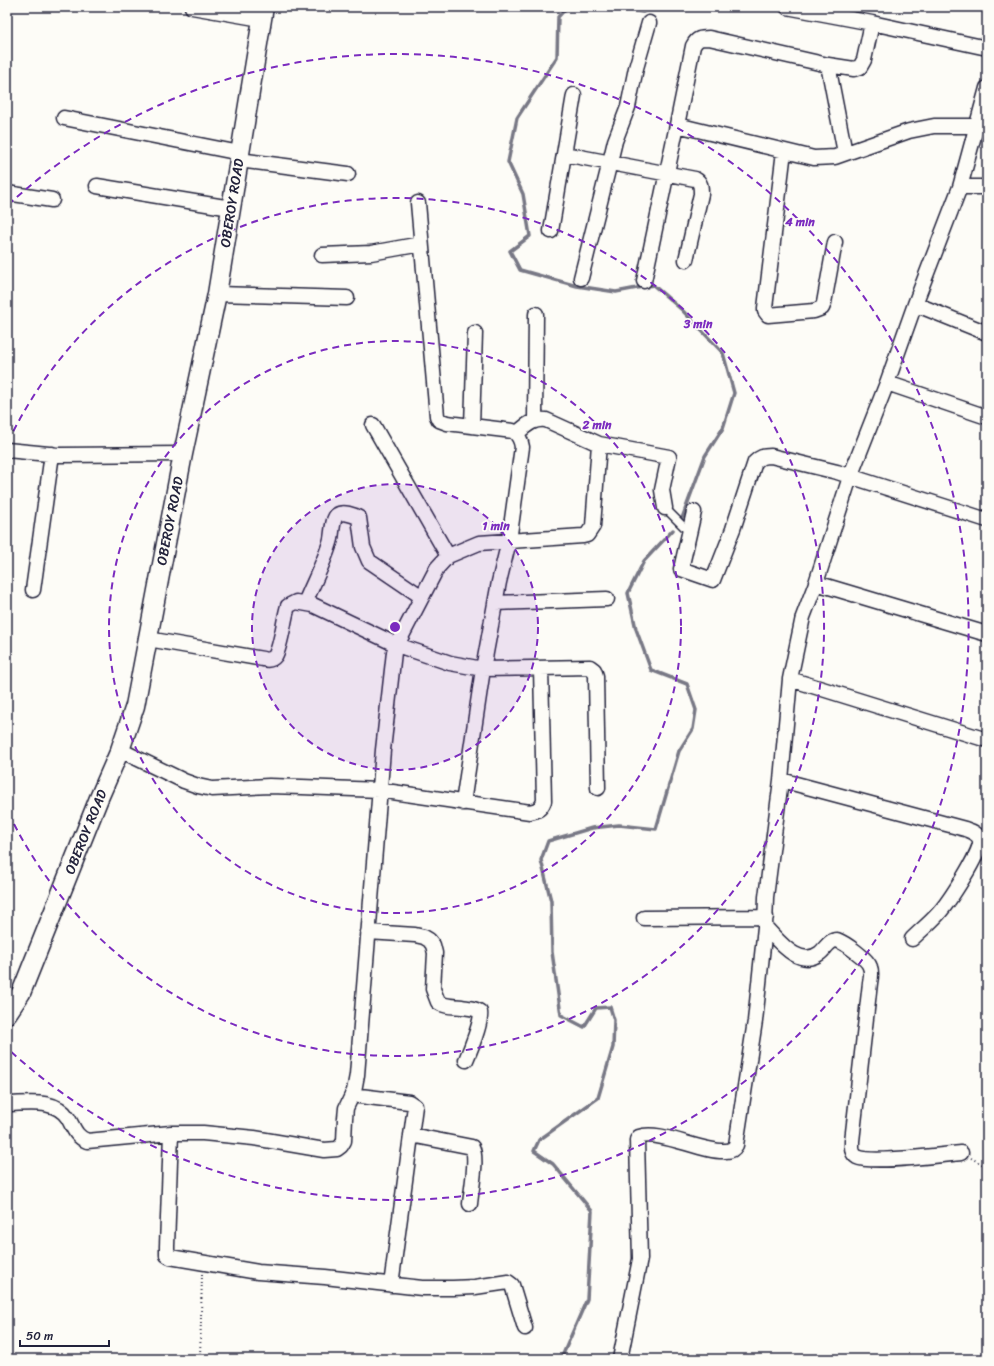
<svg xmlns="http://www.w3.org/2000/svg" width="994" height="1366" font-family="Sriracha,sans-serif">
<rect width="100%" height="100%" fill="#fdfcf7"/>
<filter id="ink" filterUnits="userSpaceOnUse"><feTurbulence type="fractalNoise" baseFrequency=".025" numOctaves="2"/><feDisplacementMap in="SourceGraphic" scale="8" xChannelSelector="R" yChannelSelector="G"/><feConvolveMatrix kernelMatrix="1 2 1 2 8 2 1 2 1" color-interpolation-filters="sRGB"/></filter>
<g filter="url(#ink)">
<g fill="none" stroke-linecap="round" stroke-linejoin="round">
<path stroke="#787885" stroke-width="3.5" d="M567,7l-9,10 -1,40 -40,61 -9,44 15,32 7,42 -20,15 10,19 57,16 39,6 37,-7 29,25 41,43 11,40 -11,35 -18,28 -24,65
M611,7l32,5 12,-5
M561,1359l26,-60 5,-88 -39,-47 -19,-13 5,-11 59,-42 15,-51 1,-27 -4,-13 -14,1 -12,19 -23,-12 -9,-63 -1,-51 -10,-41 7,-19 44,-13 27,-3 37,4 23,-78 14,-22 3,-19 -9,-26 -36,-14 -15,-41 -8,-36 16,-32 29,-31"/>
<defs>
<path id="service" d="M665,508l24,24"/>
<path id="minor" d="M192,7l69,12
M787,7l85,16 115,25
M872,23l-8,37 -4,7 -6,2 -26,-4 -119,-27c-8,0 -12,0 -16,8l-16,79 137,33 21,-1 74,-26 25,-5h42
M828,65l17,88
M64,118l176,35
M784,151l-19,157v3l3,4 46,-4 8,-3 2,-5 11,-61
M564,154l131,25c6,3 6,8 6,15l-15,66
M239,160l109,14
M97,186l134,22
M960,187h27
M7,193l45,7
M418,203l19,213 2,4 8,3 66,8c6,4 8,9 9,16l-13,94 -10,41 -16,87 -20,134
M551,231l23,-136
M322,255l49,-2 50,-9
M581,278l29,-116 5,-21 13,-34 8,-39 13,-45
M644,281l33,-156
M217,294l130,4
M915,304l72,29
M887,383l100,34
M535,419l1,-105
M373,425l75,131
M472,426l3,-93
M517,433c9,-7 16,-15 29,-13l53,24 70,13 -7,33 3,18
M7,450l52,5 124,-1
M694,512l-13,57 32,11 20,-51 22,-67c5,-5 8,-6 16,-6l66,16 150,48
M816,583l171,51
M33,590l19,-136
M305,603c8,-20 21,-44 26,-64 1,-6 2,-22 6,-24 6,-4 17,0 22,3l4,29 6,14 53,36
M495,603l112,-4
M148,639l115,20c4,1 9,1 12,-3 6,-9 9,-38 13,-50l8,-4 17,3 84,40 53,18 33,6 107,-2 4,3 2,6 2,112
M790,679l197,61
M120,750l64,31 14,5 14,3 57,-3 33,1 77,3 151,22c8,-2 11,-3 14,-11l-3,-133
M781,780l184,49c6,2 13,4 15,11 2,12 -32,63 -42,74 -8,9 -18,17 -26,25
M644,918l122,-1
M368,932l47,3 9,2 5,3 4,5 2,8 -2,36 5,13c7,5 15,4 24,5 5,1 14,1 18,5 4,5 -11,41 -14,48
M352,1095l57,7 6,4 -24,179
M7,1104c20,0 49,-6 61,14 6,10 7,18 19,23l84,-8h32l51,5 70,12 13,-1 4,-3 3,-5 1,-23 1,-10 8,-17 3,-16 26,-325 11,-98 3,-7 40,-77 11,-12 31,-13 104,-7 4,-1 6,-9 6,-82
M171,1133l-4,113v9l3,2 88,15 67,5 97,11h31l22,-1 33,-5 4,3 13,43
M411,1135l61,12c6,11 -1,44 -2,57
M961,1153c-18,2 -91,11 -104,4 -6,-4 -5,-10 -5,-16l18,-158c1,-5 2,-11 0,-16 -2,-8 -25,-24 -33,-27 -8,0 -11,8 -17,13 -21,16 -41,-12 -55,-26l1,-30 15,-117 9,-101 13,-62 13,-34 34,-106 37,-94 28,-79 45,-117 27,-99
M620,1359l20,-100 -3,-119 2,-3c20,-8 64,16 87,14 4,0 8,-2 10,-6l19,-124 10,-94"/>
<path id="tertiary" d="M7,1014l14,-21 78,-195 21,-48 15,-44 48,-252 34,-160 47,-287"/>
</defs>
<use href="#service" stroke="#22223b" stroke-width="10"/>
<use href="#minor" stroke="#22223b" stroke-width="17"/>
<use href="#tertiary" stroke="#22223b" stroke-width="21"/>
<path stroke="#22223b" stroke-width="2" stroke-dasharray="1 3" stroke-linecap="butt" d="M971,1158l16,9
M200,1359l2,-85"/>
<use href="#service" stroke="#fdfcf7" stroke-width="7"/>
<use href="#minor" stroke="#fdfcf7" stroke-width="14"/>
<use href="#tertiary" stroke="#fdfcf7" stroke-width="18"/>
</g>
</g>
<circle cx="395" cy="627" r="143" fill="#7b2cbf" fill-opacity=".12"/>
<g fill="none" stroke="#7b2cbf" stroke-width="2" stroke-dasharray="7 5">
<circle cx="395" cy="627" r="143"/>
<circle cx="395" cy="627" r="286"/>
<path d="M8 442A429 429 0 1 1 8 812"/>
<path d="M8 205A573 573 0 1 1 8 1049"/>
</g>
<g text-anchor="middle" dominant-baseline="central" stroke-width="3.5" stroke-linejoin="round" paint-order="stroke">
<g font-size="14" fill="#22223b" stroke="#fdfcf7">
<text transform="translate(232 203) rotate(-81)">OBEROY ROAD</text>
<text transform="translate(170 521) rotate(-79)">OBEROY ROAD</text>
<text transform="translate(86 832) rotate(-68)">OBEROY ROAD</text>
</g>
</g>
<circle cx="395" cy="627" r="6" fill="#7b2cbf" stroke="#fdfcf7" stroke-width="2"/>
<g font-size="12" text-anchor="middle" font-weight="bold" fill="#7b2cbf" stroke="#fdfcf7" stroke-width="3.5" stroke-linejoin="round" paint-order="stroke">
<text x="800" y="226">4 min</text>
<text x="698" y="328">3 min</text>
<text x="597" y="429">2 min</text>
<text x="496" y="530">1 min</text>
</g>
<rect width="994" height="1366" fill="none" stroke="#fdfcf7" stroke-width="24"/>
<rect x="12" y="12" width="970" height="1342" fill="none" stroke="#22223b" stroke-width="1.5" filter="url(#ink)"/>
<path d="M20 1340v6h89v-6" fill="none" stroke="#22223b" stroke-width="2"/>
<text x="26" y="1340" font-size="12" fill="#22223b" stroke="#fdfcf7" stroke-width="3" paint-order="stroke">50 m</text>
</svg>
